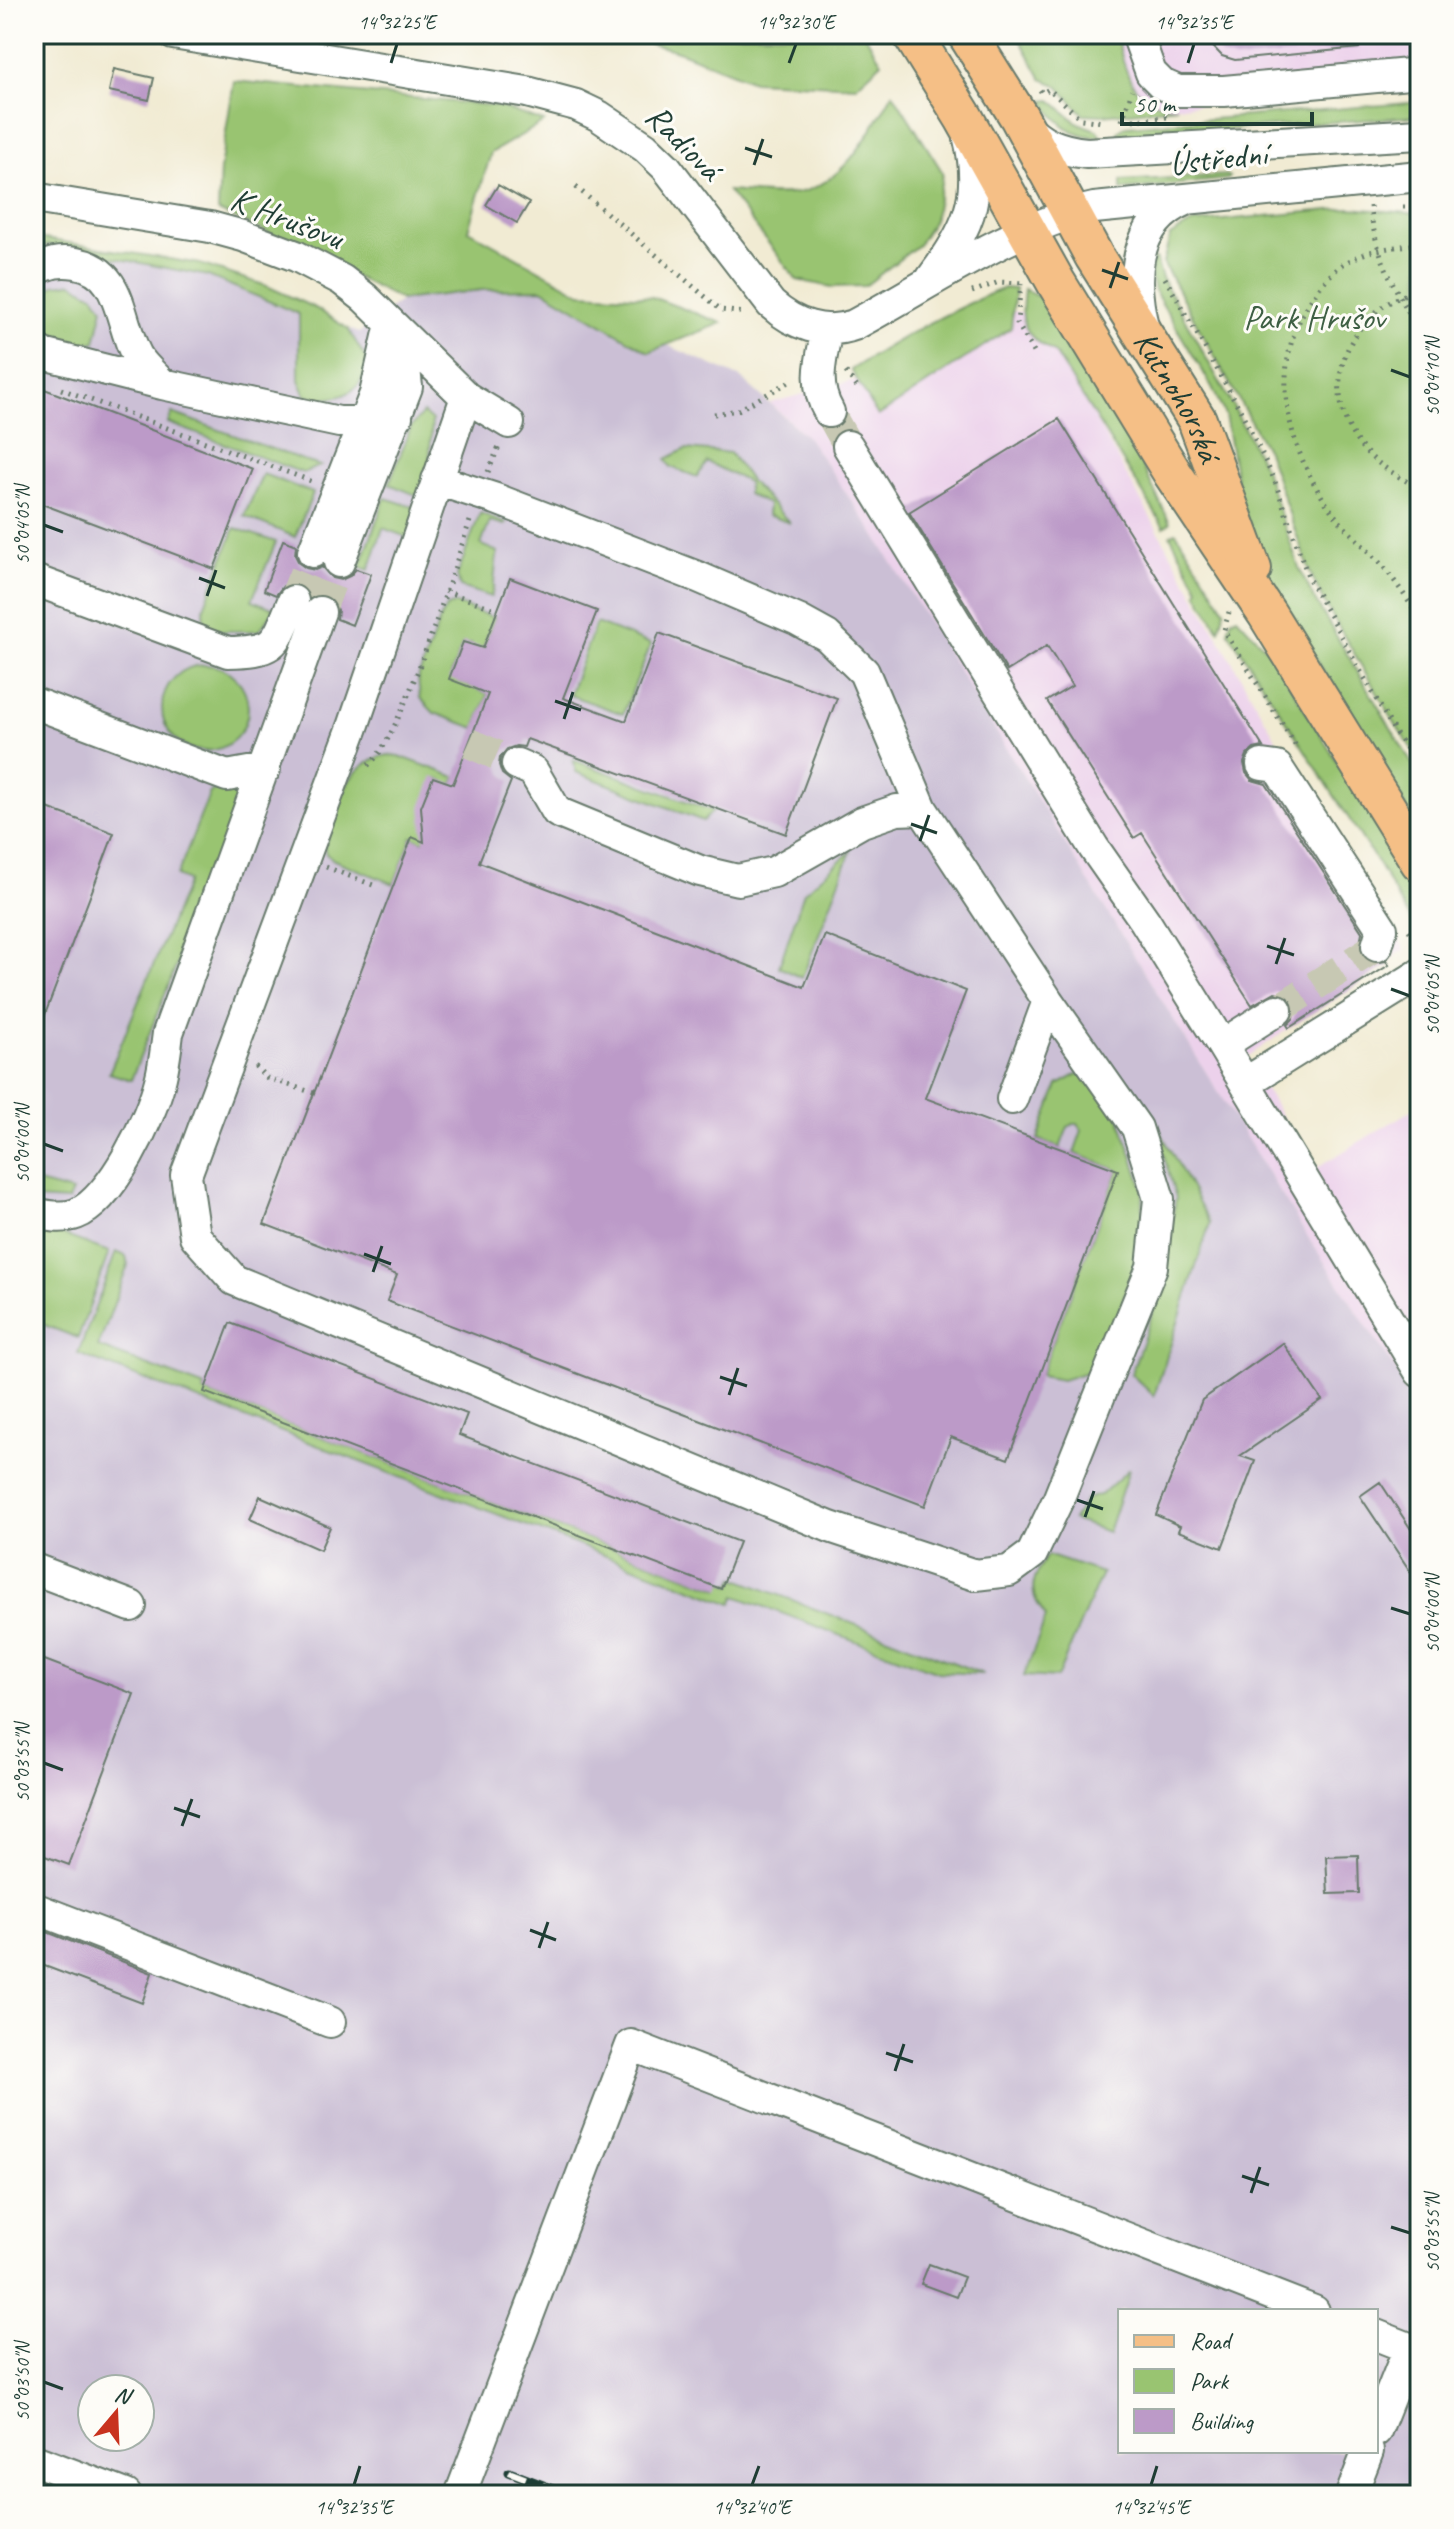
<svg xmlns="http://www.w3.org/2000/svg" width="1454" height="2529" font-family="Caveat,sans-serif">
<rect width="100%" height="100%" fill="#fdfcf7"/>
<filter id="ink" filterUnits="userSpaceOnUse"><feTurbulence type="fractalNoise" baseFrequency=".0125" numOctaves="2"/><feDisplacementMap in="SourceGraphic" scale="16" xChannelSelector="R" yChannelSelector="G"/><feConvolveMatrix kernelMatrix="1 2 1 2 8 2 1 2 1" color-interpolation-filters="sRGB"/></filter>
<filter id="wash" filterUnits="userSpaceOnUse"><feTurbulence type="fractalNoise" baseFrequency=".006" numOctaves="4" result="noise"/><feDisplacementMap in="SourceGraphic" scale="32" xChannelSelector="R" yChannelSelector="G"/><feGaussianBlur stdDeviation="1.8" result="paint"/><feColorMatrix in="noise" values="0 0 0 0 0 0 0 0 0 0 0 0 0 0 0 0 0 1.4 0 .05"/><feComposite in="paint" operator="in"/></filter>
<g filter="url(#wash)">
<rect width="100%" height="100%" fill="#f1ebd3"/>
<path fill="#ecd1eb" d="M1116,34h304v53l-123,12 -135,8 -12,-5 -20,-20z
M1000,309l36,6 252,445 117,189 -158,108 66,113 107,-65v302l-118,-179 -429,-696 -65,-94 -38,-35 138,-37z"/>
<path fill="#cbbfd5" fill-rule="evenodd" d="M34,237l167,31 158,65 42,-33 81,-10 60,-1 199,89 67,60 65,94 429,696 118,179v1088h-1386zM1120,2311h256v140h-256zM92,2389h48v48h-48z"/>
<path fill="#99c471" stroke="#5c8052" stroke-width="2" d="M612,34h252l18,28 -26,24 -103,-5 -75,-30z
M1017,34h99c10,38 14,70 61,73l-75,8 -19,-1 -26,-29 -15,-6z
M234,81l263,25 47,16 -53,31 -23,77 113,63 71,4 70,26 -73,29 -107,-63 -60,1 -81,10 -136,-69 -47,-20 2,-42z
M893,93l50,80 -9,47 -16,25 -53,41 -33,1 -35,-7 -69,-89c21,1 48,6 69,2 48,-9 74,-62 96,-100z
M1051,100c23,18 16,20 46,30l4,7c-28,0 -43,-13 -58,-36z
M1420,102v14l-302,21v-5l8,-6z
M1227,175l3,2 -2,2 -107,11v-9z
M1350,208l70,6v547l-24,-36 -72,-123 -15,-32 -42,-119 -104,-188 7,-27 22,-13z
M38,238l162,26 67,22 50,23 31,20 20,33c-2,6 -4,14 -7,19 -11,18 -37,20 -55,15l-7,-16v-66l-91,-38 -160,-31 -14,7v-13z
M1152,258l4,2 6,18 72,130 31,62 34,98 16,32 105,177v54l-158,-262 -24,-78 -13,-76 -13,-28 -58,-97 -3,-11z
M72,283l23,13 8,12 -8,34c-22,2 -39,0 -57,-13l-1,-25 17,-19z
M1004,288l11,1 -4,39 -133,88 -27,-46c49,-33 98,-59 153,-82z
M1024,289l19,10 9,11 67,107 51,106 -6,4 -109,-174c-33,-19 -35,-28 -31,-64z
M172,413l148,53 -17,7 -135,-50z
M423,413l9,8 -3,47 -8,29 -32,-13 22,-57z
M686,449l44,4 22,30 38,40 -23,-8 1,-11 -21,-10 1,-12 -41,-20 -10,15 -26,-10 -5,-8z
M263,474l50,19 -18,44 -51,-21z
M385,498l35,11 -11,29 -26,-10 -14,42 -9,-3z
M480,513l27,10 -2,2 -15,-4 -9,24 17,7c-4,15 -2,29 -7,45l-31,-10 -3,-11z
M235,528l41,14 -24,58 23,9 -16,22h-38l-17,-9v-15z
M1176,532l49,78 -6,20 -22,-38 2,-3 -29,-54z
M456,604l39,14 -14,36 -10,-10h-8l-12,30 1,4 36,16 -13,34 -41,-15 -14,-15 -2,-20 24,-64 5,-7z
M1237,617l34,37 149,243v39l-43,-74 -149,-231 3,-11z
M596,623l55,21 -28,70 -54,-19z
M162 708a43 43 0 1 1 86 0a43 43 0 1 1-86 0Z
M388,755l11,1 57,21 -5,11 -9,-8 -8,-1 -4,65 -18,-7 -18,47 -60,-24 -8,-6 -2,-7c13,-37 19,-84 64,-92z
M573,760l140,51 -10,10 -127,-49z
M228,784l8,15 1,13 -106,268 -22,-7 79,-192 -11,-5 33,-84z
M851,851l-49,127 -23,-11 25,-75z
M1080,1073l18,12 21,32 24,71v44l-10,42 -28,74 -18,24 -25,8 -22,-4 78,-206 -44,-17 8,-23 -4,-6h-5l-5,3 -8,21 -22,-9 20,-54z
M1153,1118l57,105 -56,173 -23,-22 26,-74 19,-102z
M34,1182l38,10 -4,9 -34,-2z
M34,1224l75,28 -31,86 -44,-17z
M116,1252l10,4 2,9 -30,82 107,40 -1,5 515,197 4,-7 9,3 3,-7 248,96 -45,-2 -202,-76 -4,8 -654,-250z
M1129,1469l-21,63 -35,-12 13,-21 16,-5z
M1047,1555l55,18 -45,105 -33,-2 22,-59c-20,-27 -14,-35 1,-62z"/>
<g id="blocks">
<path fill="#bc9ac8" d="M1201,34h157l1,14 -124,12 -13,-4z
M114,69l40,9 -5,22 -40,-9z
M498,185l31,18 -12,20 -31,-18z
M34,385l219,84 -39,100 -180,-68z
M1059,419l204,328 -9,2 -7,6 -3,8 2,10 6,7 14,4 96,148 -3,17 5,9 9,5 13,-2 3,4 -100,63 -2,-3 6,-6 2,-9 -3,-10 -7,-6 -10,-2 -23,13 -110,-172 -8,5 -87,-137 25,-15 -25,-40 -40,25 -98,-159z
M283,540l13,5 -1,10 4,8 7,5 9,2 7,-3 10,11 9,2 9,-4 6,-7 15,5 -19,51 -15,-6 1,-9 -5,-10 -8,-5 -15,2 -3,-8 -8,-5 -9,-1 -7,3 -7,9 -12,-5z
M510,578l87,33 -34,87 63,23 33,-88 178,65 -51,136 -259,-95 -3,8 -8,-1 -9,3 -7,9 -1,7 3,9 9,7 -32,81 325,125 21,-52 141,56 -41,107 193,72 -110,289 -57,-22 -26,69 -538,-205 10,-26 -133,-51 148,-387 12,5 -3,-35 12,-30 20,7 35,-90 -39,-15 14,-37 20,6z
M34,803l80,30 -78,205h-2z
M230,1323l237,91 -8,21 280,107 -18,47 -517,-197z
M1283,1343l39,57 -82,56 15,5 -33,87 -44,-17 2,-5 -24,-11 46,-115z
M1380,1482l40,61v43l-60,-90z
M260,1496l70,31 -10,23 -70,-31z
M34,1656l100,38 -65,171 -35,-13z
M1358,1855l1,38 -31,1 -2,-38z
M34,1927l118,46 -10,30 -108,-41z
M929,2264l35,13 -8,20 -35,-13z"/>
</g>
</g>
<g filter="url(#ink)">
<use href="#blocks" fill-opacity="0" stroke="#687a6c" stroke-width="2"/>
<g fill="none" stroke-linecap="round" stroke-linejoin="round">
<path stroke="#c7c8b3" stroke-width="30" stroke-dasharray="30 15" stroke-linecap="butt" d="M829,412l19,34
M293,601l20,-49
M320,612l19,-50
M469,743l48,21
M1277,1010l100,-64"/>
<defs>
<path id="minor" d="M173,34l354,58 49,13 23,11 46,31 21,20 105,137c22,20 53,32 83,21 73,-39 159,-99 240,-117l326,-32
M1137,34l14,39 11,11 16,7h46l196,-18
M1024,123c15,20 39,28 63,30l333,-19
M34,198l176,29 33,9 53,20 46,24 23,18 101,99 43,26
M34,271c15,-8 25,-11 42,-8 47,8 42,58 61,93 6,10 17,19 25,28
M931,279c35,-46 53,-81 38,-140
M827,330c-6,29 -14,55 2,82
M1144,330c-13,-50 -12,-107 42,-130
M34,348l9,6 119,30 177,38h25l33,-5
M466,397l-113,330 -167,448 9,61 39,44 596,247 145,48 34,-4 23,-17 26,-54 48,-120 46,-113 7,-68 -22,-71 -89,-127 -126,-192 -25,1 -35,12 -88,50 -36,8 -38,-9 -143,-59 -24,-41 -16,-7
M848,446l246,402 51,73 77,124 198,327
M437,480l59,19 202,78 100,43 29,16 37,36 58,137
M313,552l62,-158 15,-66
M339,562l68,-175 -2,-19 -11,-41
M34,580l194,72c49,-1 47,-7 65,-51
M34,703l193,73 38,-7
M1262,765l15,2 105,162 -5,17
M1222,1045l55,-35
M1245,1083l175,-109
M1012,1099l36,-98
M34,1213c13,3 29,6 42,1 36,-14 75,-97 84,-133 4,-15 6,-32 8,-48l152,-421
M34,1569l97,37
M34,1908l296,114
M1376,2335l33,13 -33,83
M34,2460l92,35
M460,2495l171,-450 683,266
M1351,2495l17,-44"/>
<g id="major">
<path d="M912,34l52,84 93,166 116,190 94,140 153,248"/>
<path id="s1" d="M967,34l52,83 75,139 103,164 55,149"/>
</g>
</defs>
<use href="#minor" stroke="#687a6c" stroke-width="34"/>
<use href="#major" stroke="#687a6c" stroke-width="42"/>
<path stroke="#687a6c" stroke-width="5" stroke-dasharray="2 6" stroke-linecap="butt" d="M1040,90l2,3 7,-4 32,30 22,3
M1133,120l34,-3
M1122,121l10,-31
M576,187l145,123 25,3
M1370,206c5,50 25,83 50,126
M1403,207h17
M1420,244c-58,6 -84,12 -115,66 -37,65 -16,142 26,200 14,20 34,36 50,54 15,17 27,37 39,55
M1165,278l77,135 32,66 35,100 87,155 24,35
M1021,283l-4,40 18,31
M1420,290c-64,15 -102,85 -67,145 15,26 42,39 67,54
M972,292l27,-10 25,1
M846,372l11,15
M61,389l253,93
M714,414l24,-4 55,-30
M488,472l12,-28
M445,591l53,19
M1229,612l-5,18 73,118
M368,765c31,-19 88,-204 103,-247
M326,867l47,18
M1409,930l11,17
M255,1066l12,12 47,15"/>
<use href="#minor" stroke="#fff" stroke-width="30"/>
<use href="#major" stroke="#f5bf86" stroke-width="38"/>
<defs>
<path id="rail" d="M509,2472l60,23"/>
</defs>
<use href="#rail" stroke="#1f3d34" stroke-width="9"/>
<use href="#rail" stroke="#fdfcf7" stroke-width="6" stroke-dasharray="18" stroke-linecap="butt"/>
</g>
</g>
<path fill="none" stroke="#1f3d34" stroke-width="3" d="M391,63l6,-19M789,63l7,-19M1188,63l6,-19M745,148l27,9M754,165l9,-26M1102,270l26,9M1110,288l9,-26M1391,370l19,7M44,525l19,7M199,578l26,10M207,596l9,-26M555,701l26,9M564,719l9,-27M911,824l26,9M920,841l9,-26M1267,946l27,9M1276,964l9,-26M1391,989l19,7M44,1144l19,7M364,1254l27,10M373,1272l9,-26M720,1377l27,9M729,1395l9,-27M1077,1500l26,9M1085,1517l9,-26M1391,1608l19,6M44,1763l19,7M174,1808l26,9M182,1826l10,-27M530,1930l26,10M539,1948l9,-26M886,2053l27,9M895,2071l9,-27M1242,2176l27,9M1251,2193l9,-26M1391,2227l19,6M44,2382l19,7M354,2485l6,-19M752,2485l7,-19M1151,2485l6,-19"/>
<g text-anchor="middle" dominant-baseline="central" stroke-width="6" stroke-linejoin="round" paint-order="stroke">
<g font-size="34" fill="#1f3d34" stroke="#fdfcf7">
<text transform="translate(684 142) rotate(45)">Radiová</text>
<text transform="translate(1218 158) rotate(-6)">Ústřední</text>
<text transform="translate(287 218) rotate(21)">K Hrušovu</text>
<text stroke="none"><textPath href="#s1" startOffset="420">Kutnohorská</textPath></text>
</g>
<g font-size="34" fill="#3e5f43" stroke="#fdfcf7">
<text x="1314" y="317">Park Hrušov</text>
</g>
</g>
<rect width="1454" height="2529" fill="none" stroke="#fdfcf7" stroke-width="88"/>
<rect x="1118" y="2309" width="260" height="144" fill="#fdfcf7" stroke="#a4b0a9" stroke-width="2"/>
<rect x="1134" y="2335" width="40" height="12" fill="#f5bf86" stroke="#a4b0a9" stroke-width="2"/>
<text x="1190" y="2349" font-size="24" fill="#1f3d34">Road</text>
<rect x="1134" y="2369" width="40" height="24" fill="#99c471" stroke="#a4b0a9" stroke-width="2"/>
<text x="1190" y="2389" font-size="24" fill="#1f3d34">Park</text>
<rect x="1134" y="2409" width="40" height="24" fill="#bc9ac8" stroke="#a4b0a9" stroke-width="2"/>
<text x="1190" y="2429" font-size="24" fill="#1f3d34">Building</text>
<g transform="translate(116 2413) rotate(19)"><circle r="38" fill="#fdfcf7" stroke="#a4b0a9" stroke-width="2"/>
<path d="M0-6L14 30L0 20L-14 30Z" fill="#c8321e"/>
<text y="-12" font-size="22" font-weight="bold" text-anchor="middle" fill="#1f3d34">N</text>
</g>
<path d="M1122 112v12h190v-12" fill="none" stroke="#1f3d34" stroke-width="4"/>
<text x="1134" y="112" font-size="24" fill="#1f3d34" stroke="#fdfcf7" stroke-width="6" paint-order="stroke">50 m</text>
<rect x="44" y="44" width="1366" height="2441" fill="none" stroke="#1f3d34" stroke-width="3"/>
<g font-size="20" text-anchor="middle" fill="#1f3d34">
<text x="397" y="29">14°32'25"E</text>
<text x="796" y="29">14°32'30"E</text>
<text x="1194" y="29">14°32'35"E</text>
<text transform="translate(1432 377) rotate(-90)" y="7">50°04'10"N</text>
<text transform="translate(22 525) rotate(-90)" y="7">50°04'05"N</text>
<text transform="translate(1432 996) rotate(-90)" y="7">50°04'05"N</text>
<text transform="translate(22 1144) rotate(-90)" y="7">50°04'00"N</text>
<text transform="translate(1432 1614) rotate(-90)" y="7">50°04'00"N</text>
<text transform="translate(22 1763) rotate(-90)" y="7">50°03'55"N</text>
<text transform="translate(1432 2233) rotate(-90)" y="7">50°03'55"N</text>
<text transform="translate(22 2382) rotate(-90)" y="7">50°03'50"N</text>
<text x="354" y="2514">14°32'35"E</text>
<text x="752" y="2514">14°32'40"E</text>
<text x="1151" y="2514">14°32'45"E</text>
</g>
</svg>
